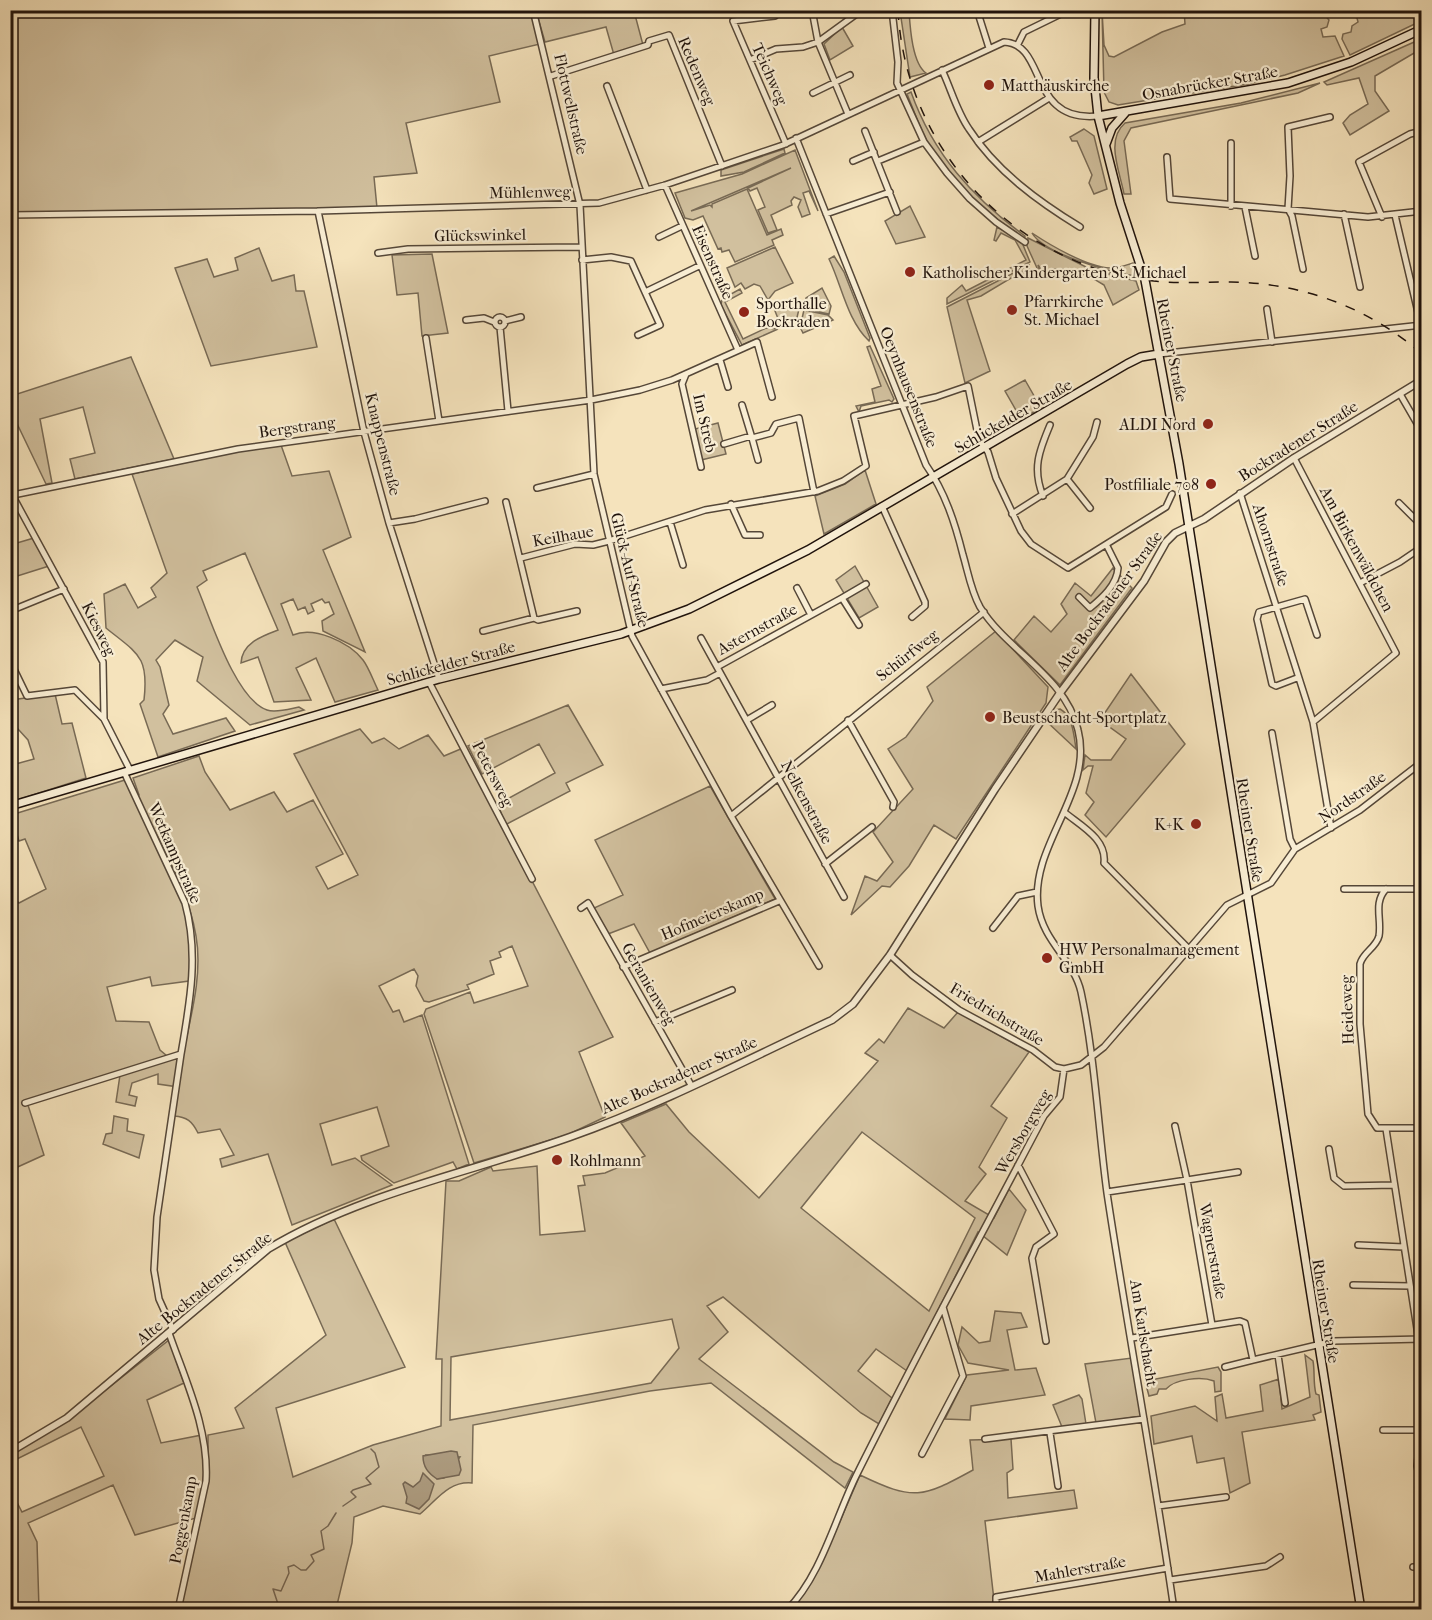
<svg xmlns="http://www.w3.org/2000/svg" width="1432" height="1620" font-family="'IM FELL French Canon',serif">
<rect width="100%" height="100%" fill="#f5e3bc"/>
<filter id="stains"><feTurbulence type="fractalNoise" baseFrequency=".00333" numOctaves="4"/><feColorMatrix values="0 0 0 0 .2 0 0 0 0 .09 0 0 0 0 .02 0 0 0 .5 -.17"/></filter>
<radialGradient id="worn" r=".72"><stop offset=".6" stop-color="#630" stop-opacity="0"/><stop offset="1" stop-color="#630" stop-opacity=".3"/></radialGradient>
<path fill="#d1c09e" stroke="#786a55" stroke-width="1.5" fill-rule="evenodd" d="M1184,10l137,1 8,9 -2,7 -6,2 2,8 12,-1 9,20 -59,19 -37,9 -130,21 -9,-3 -5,-10 -2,-81 2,34 5,11 5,1 48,-25 23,-8z
M1352,10l69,1v10l-71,34 -8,-16 1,-5 8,-2 1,-6 6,-4 -1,-4 -9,-4 -1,-3z
M10,11h521l9,33 -51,12 11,46 -94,21 11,50 -43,4 3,31 -366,5z
M536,11h98l9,34 -29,10 -8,-28 -61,15z
M900,11h9c1,15 3,52 17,62l-16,4z
M842,27l11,19 -23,14 -6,-16z
M1421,39v10l-46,27v15l14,20 -39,24 -7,-12 7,-8 18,-11 -9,-26 -32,7 -3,-3z
M1320,83l-22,10 -167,35 -7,13 7,53h-7c-4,-22 -19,-54 1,-71l116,-20z
M911,92c22,62 62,106 114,144l-1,4c-36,-27 -71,-55 -95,-95 -9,-16 -15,-34 -22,-51z
M1084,129l10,7 13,53 -13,5 -5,-11 3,-8 -15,-34h-5l-2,-4z
M784,149l1,4 -41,19 -23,4v-6z
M795,150l23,61 -9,-20 -6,2 7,21 -8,3 -4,-10 3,-7 -7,-3 -3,4 1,4 -21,10 6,15 -9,3 -10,-23 7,-3 -8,-19 -7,3 -2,-3 43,-20 -100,43 19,-6 2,2v-3l35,-15 20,46 14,-6 2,6 -11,5 2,5 -39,17 -6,-12 -7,2 -1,-4 -3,1 -15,-33 -10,4 -8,-2 -10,-25 67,-19z
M910,206l15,31 -29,7 -11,-23z
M997,227l24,13 9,22 -83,42v-6l15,-13 4,6 60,-31 -11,-20 -14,-7 -5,8 -2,-1z
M1032,233c18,12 55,34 78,35 7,1 16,-3 23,-5l2,13c-25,-4 -91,-22 -103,-43z
M1028,238l64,32 44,11 3,9 -26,15 -9,-20c-16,-10 -44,-23 -60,-12l-6,-8 4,14 -15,-33z
M775,247l18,36 -18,8 -7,9 -8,-14 -6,-2 -9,5 -4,-6 -6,4 -8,-19z
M259,248l13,33 22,-6 2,16h8l13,56 -106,19 -36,-98 32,-9 7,18 24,-7 -3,-12z
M432,254l16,79 -26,3 -4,-43 -21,2 -5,-40z
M834,256l10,16 26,66 -1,3c-22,-21 -27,-55 -40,-82z
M1029,265l1,12 -2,1 -5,-7 -42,25 -14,4 23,71 -25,12 -18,-76z
M822,288l9,18 -2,8 -25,-5 2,-11z
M740,289l2,4 -17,9 18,37 23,-11 12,1 -36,16 -21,-40 1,-6z
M773,306l26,3 -3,13 -12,6 -3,-2z
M804,310l24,5 5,5 -30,13 -3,-6z
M870,346l24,53 -2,3 -3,-2 -28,6 -2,6 -3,-6 19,-4 -3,-13 9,-3 -14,-39z
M131,357l43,102 -99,20 -5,-20 25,-6 -12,-46 -43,12 12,64 -6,1 -35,-73v-15z
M1025,380l16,28 -20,11 -16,-28z
M718,423l8,31 -25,6 -6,-31z
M281,445l11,31 37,-5 22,66 -28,13 42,102 -42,-21 -1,-10 12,-7 -5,-12 -4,1 -3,-4 -11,5 3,7 -6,3 -3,-7 -7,3 -5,-11 -12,5 12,31c21,-9 56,7 70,25 6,8 10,20 15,30l-43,12 -19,-44 -20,10 15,32 -37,2 -16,-45 -17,6c1,-20 21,-27 37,-33l-33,-77 -42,18 4,9 -10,7c13,30 38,112 70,123 9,3 22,-1 32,-3l5,3 -54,15 -53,-44 6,-24 -28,-17 -19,20 4,7 9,38 -6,9 10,20 53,-16 9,13 -77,26 -18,-53 4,-4c5,-44 -6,-46 -38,-72l-2,-34 21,-10 13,24 18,-11 -5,-9 16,-15 -35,-99 107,-24z
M865,470l11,34 -52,30 -9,-38 30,-12z
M34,538l15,28 -38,12 -1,-33z
M855,566l23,41 -19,11 -23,-38z
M1113,568l19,20 -72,97 -46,-45 20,-24 17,16 16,-18 -6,-10 14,-21 16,13z
M996,631l52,56 -2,16 -90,136 -22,-14 -25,41 -19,21 -8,-1 -31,29 14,-39 12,5 16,-19 -20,-30 40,-43 -25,-40 18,-12 27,-36 -6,-14z
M1131,674l54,70 -79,93 -21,-22 9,-13 -8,-9 7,-27h-5l-5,4 2,-15 6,5h20l15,-21 -26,-19z
M55,694l7,30 10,-1 14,55 -75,24 -1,-41 2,4 22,-6 -6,-19 -10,-11 -7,1v-30z
M568,705l35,60 -37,18 4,8 -65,34 -7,-21 57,-31 -16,-29 -57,30 -14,-28z
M1060,709c13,7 14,27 16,40l-30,-28 9,-11z
M360,729l12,14 12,-5 15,11 29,-14 16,21 19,-8 150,289 -34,15 26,65 -38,18 -93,28 -50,-149 2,-5 44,-17 4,11 54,-17 -16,-40 -13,6 2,5 -11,4 4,13 -27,11 2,4 -40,13 -5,-1 -8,-15 2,-10 -4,-7 -35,17 14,26 6,-2 5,12 18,-7 47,149 -12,5 -4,-7 -59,21 -32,-23 -1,-4 28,-10 -12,-39 -57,17 12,41 23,-7 37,27 -100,40 -24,-71 -46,13 -2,-8 14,-4 -14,-26 -22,4c-6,-12 -11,-16 -24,-17l4,-29 -20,-3v-10l-26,9 -3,12 8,2 -2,9 -19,-4 4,-27 55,-17 7,1c8,-40 21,-83 14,-123 -8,-49 -38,-96 -59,-140l2,-1 -6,-17 66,-22 6,16 25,38 44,-18 13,20 26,-12 30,54 -27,13 12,22 30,-14 -64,-121z
M125,780l58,123 9,47 -3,31 -37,5 -2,-9 -43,10 9,34 33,1 11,28 7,6 -140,46 17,53 -33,15 -1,-127 6,-5 -6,-8 1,-135 8,8 27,-14 -21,-50 -6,2 -8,-26z
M710,786l65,113 -125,54 -16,-29 -26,10 -14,-26 29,-13 -28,-55z
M908,1008l36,20 14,-16 71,40 -38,54 16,12 -28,49 7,7 -21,27 29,17 15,-29 17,21 -19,45 -29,-23 -71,139 -31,-22 -18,22 34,27 -13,26 -18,-11 -138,-116 -16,9 21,26 -29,27 135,103 19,10 -8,16 -134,-105 -61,8 -177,34 -1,58c-24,-2 -35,17 -52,31l-37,-8 -29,11 -2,26 -16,66 -156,1 28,-130v-45l36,-7 -9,-20 91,-73 -41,-93 49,-23 71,148 -129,41 17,69 80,-32 68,-19 1,-67h-6l10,-178h13l32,-14 2,4 44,-5 3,69 45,-4 -7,-45 7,-1 -2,-9 22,-3 40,-17 -24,-33 45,-19 23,28 70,66 119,-137 -13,-8 14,-14 5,4zM862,1132l113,86 -46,93 -128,-103zM672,1319l7,29 -28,35 -201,37 1,-63zM426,1455l34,2 -16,21 -7,1z
M114,1116l14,3 -1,12 17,4 -5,23 -36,-14 3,-10 6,-1z
M995,1311l26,2 6,14 -20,3 8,40 21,-2 9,27 -74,11 -1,14 -25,-1 22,-44 42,-5 -41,-7 -10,-18 4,-18 17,16 11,-2z
M169,1340l15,43 -37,17 14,43 41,-8c6,28 0,55 -6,83l-61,17 -22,-50 -85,38 9,19 2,67h-28l-1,-120 12,23 82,-36 -23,-49 -70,35v-8l58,-35z
M1305,1355l8,6c2,11 0,22 3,33l3,1 2,17 -8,3 2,5 -73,12 8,51 -20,10 -6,-35 -27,5 -5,-27 -38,8 -3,-28 44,-10 22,15 -2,-24 7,-3 4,24 37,-7 -3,-26 19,-6 3,30 28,-12z
M1132,1358l9,58 -45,7 -11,-59z
M1218,1367l3,5v19l-6,1 -1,-11c-13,-5 -39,-2 -48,8h-7l-2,5 -8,2 -4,-15z
M1079,1395l3,4 4,25 -24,3 -9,-22z
M1011,1439l2,30 -6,4 1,25 66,-8 3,18 -92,13 10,88 -205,1 33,-50 37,-85c54,26 62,23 113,-5l-3,-30z"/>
<path fill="#ad9c80" stroke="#756552" stroke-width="1.5" d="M451,1451l6,1 4,18 -2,5 -22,4c-9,-6 -14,-12 -14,-23z
M423,1473l11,11 -5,15 -10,10 -13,-6 1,-6 -4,-13 2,-2 8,5 7,-6z"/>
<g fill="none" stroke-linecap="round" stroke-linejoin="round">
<path stroke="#756552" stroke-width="1.5" d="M343,1506l13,-9 -5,-5 2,-2 18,-6 -5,-6 13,-11 -4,-14 -4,-4
M271,1610l7,-6 -5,-15 8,2 8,-18 -1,-6 6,-2 7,5h5l8,-9 -3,-6 13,-6 -3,-18 7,-5 8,-13"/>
<defs>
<path id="minor" d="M533,10l47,195 14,269 38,162 99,180 88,150
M812,10l6,32 30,72
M892,10l6,52 -1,21 27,59 23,31 23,26 26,23 29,20
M977,10l12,38
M775,16l-42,5 53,123
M1018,44l6,-12 45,-22
M750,60l26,-11 27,-2 15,-5 44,-32
M942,70c9,19 15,42 27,59 27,42 70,73 111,98
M551,76l97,-31 1,-4 20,-6 53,131
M607,86l40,104
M813,93l37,-18
M865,131l32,81
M796,138l130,327c19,27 29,58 37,90 5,17 8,36 17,52 27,44 86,70 98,123 16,63 -48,114 -40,176 5,36 36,54 43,86 14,66 17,134 26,201 21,139 47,277 67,417
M978,142l71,-44
M1231,143v63
M1167,157l3,42 198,18 54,-6
M853,161l21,-9
M878,161l46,-19
M665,185l73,165
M1245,207l10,49
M318,211l46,221 25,91 50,156
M826,214l64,-22
M1344,214l16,73
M10,215l308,-4 281,-8 66,-18 118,-40 221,-103c44,2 23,81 94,74
M1395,215l26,110
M1382,217l-23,-55 51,-28 12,-3
M659,237l23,-11
M378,253l30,-4 173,-2
M582,260l29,-3 20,4 14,31
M1303,269l-11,-53 -4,-7 2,-33 -2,-49 42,-10
M1267,309l5,33
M495 322a5 5 0 1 1 10 0a5 5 0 1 1-10 0Z
M466,320l18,-2 10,4
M505,321l16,-4
M500,327l8,84
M638,335l22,-10 -15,-33 54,-26
M426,338l13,83
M1159,354l263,-29
M720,360l8,27
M686,374l-4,10 19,83
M1400,394l22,38
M742,405l10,33 19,-5 5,-9 23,-6 15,74
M752,438l6,22
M724,444l27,-8
M1294,458l102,195 -83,69 18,106
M1067,479l23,29
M537,488l57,-14
M10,491l93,171 1,57 26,51
M1240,493l73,229
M13,495l225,-46 353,-49 49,-10 32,-10 85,-38 15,55
M1043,496c-11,-27 -4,-45 7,-71
M506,502l28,116 4,2 39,-9
M1399,503l23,23
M731,504l14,31h15
M882,506l43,96v4l-13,11
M1012,514l55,-35 26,-42 4,-15
M670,522l13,43
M389,523l26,-4 70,-18
M521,558l54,-14 18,1 16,-4 96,-31 113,-19 25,-10 23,-15 -12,-50 82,-19 32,-11 11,54 9,12 8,26 25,53 10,13 37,24 98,-61 6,-13
M1360,583l40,-21 22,-15
M797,588l14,27
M1079,597l11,11c12,-10 27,-23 28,-40l-11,-22
M842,598l24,-14
M10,611l54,-22
M483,631l51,-13
M701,638l143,259
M10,661l17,35 48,-6 29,29
M717,667l125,-69 17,27
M1297,678l-21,8 -4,-2 -15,-65 2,-7 46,-13 12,36
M429,682l103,197
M661,689l46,-9 13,-7
M747,720l25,-15
M848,720l46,82 -1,5
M1272,733l18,106 5,10
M1064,812c17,14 43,27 40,51l85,86
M731,816l253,-204
M825,864l47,-37
M1344,889h78
M1386,889c-13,14 -4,30 -7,47 -3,12 -16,16 -19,28v60l8,90 9,14h45
M581,908l7,-5 103,182
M993,928l25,-32 19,-4
M890,955l22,20 47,35 74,40 22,17 9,2 17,-4 23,-18 123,-142 44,-22 24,-34 65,-39 62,-48
M623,967l156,-66
M655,1022l77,-32
M25,1103l156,-49c9,-52 18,-100 4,-151l-61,-131
M1386,1129l36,232
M1329,1149l5,29 10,8 50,-1
M1018,1165l36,69 -18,13 -4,11 14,83
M1107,1192l80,-12 -12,-54
M1358,1245l46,2
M1353,1285l57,1
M1212,1325l-25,-145 51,-8
M173,1330l-14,-31 -5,-29 3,-53 24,-163
M169,1333c17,49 40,96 37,148l-28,129
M1132,1338l108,-17 5,2 8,37 81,-19 88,-2
M1278,1355l7,48
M1225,1367l28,-7
M1422,1422l-5,44 5,23
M1383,1430h38
M1050,1433l8,53
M985,1439l159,-20
M922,1454l41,-78 -20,-69
M1158,1506l68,-9
M1413,1567l9,1
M1170,1580l96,-14 14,-9
M787,1610c34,-34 48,-91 69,-134 60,-121 125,-240 188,-360l16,-19 4,-28
M996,1610v-13l172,-29"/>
<path id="tertiary" d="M10,1452l57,-34 201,-169c93,-56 201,-76 302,-112 90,-32 176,-77 262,-117l21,-16 37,-49 105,-166 65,-96 84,-112 22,-39 9,-9 29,-14 90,-61 128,-78"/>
<path id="secondary" d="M1095,10l-1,68 4,38 22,87 25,77 34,184 182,1146
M1098,116l190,-33 63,-21 71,-33
M1106,144l6,-16 14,-16
M10,806l429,-127 182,-45 68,-25 119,-59 319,-186 14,-7 18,-3"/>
</defs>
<use href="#minor" stroke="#554738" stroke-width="8"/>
<use href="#tertiary" stroke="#554738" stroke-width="9"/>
<use href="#secondary" stroke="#20130c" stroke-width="10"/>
<use href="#minor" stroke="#f8edd3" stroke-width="5"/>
<use href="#tertiary" stroke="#f8edd3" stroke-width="6"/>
<use href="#secondary" stroke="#f8edd3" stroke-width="7"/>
<path stroke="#20130c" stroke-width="1.5" stroke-dasharray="10 10" stroke-linecap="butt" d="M898,10c7,136 111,250 246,270 29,4 58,2 87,2 71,1 137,25 191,72"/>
</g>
<g fill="#8f2418" stroke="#f8edd3" stroke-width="2">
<circle cx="989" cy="85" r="6"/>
<circle cx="910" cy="272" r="6"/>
<circle cx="1012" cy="310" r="6"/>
<circle cx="744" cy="312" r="6"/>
<circle cx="1208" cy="424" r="6"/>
<circle cx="1211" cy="484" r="6"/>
<circle cx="990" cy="717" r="6"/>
<circle cx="1196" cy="824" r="6"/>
<circle cx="1047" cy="958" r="6"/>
<circle cx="557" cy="1160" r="6"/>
</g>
<g text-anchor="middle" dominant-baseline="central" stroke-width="4.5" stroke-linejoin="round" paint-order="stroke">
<g font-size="16" fill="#20130c" stroke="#f8edd3">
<text transform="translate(697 71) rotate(67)">Redenweg</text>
<text transform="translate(770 74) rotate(66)">Teichweg</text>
<text transform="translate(1210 83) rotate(-10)">Osnabrücker Straße</text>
<text transform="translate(571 104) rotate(77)">Flottwellstraße</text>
<text transform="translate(530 192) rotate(-1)">Mühlenweg</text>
<text transform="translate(480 235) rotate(-1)">Glückswinkel</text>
<text transform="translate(713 262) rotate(66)">Eisenstraße</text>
<text transform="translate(1172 350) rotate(79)">Rheiner Straße</text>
<text transform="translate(909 387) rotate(68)">Oeynhausenstraße</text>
<text transform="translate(1013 416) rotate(-30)">Schlickelder Straße</text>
<text transform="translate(705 423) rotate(77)">Im Streb</text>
<text transform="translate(297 427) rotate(-8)">Bergstrang</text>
<text transform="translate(1298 441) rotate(-32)">Bockradener Straße</text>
<text transform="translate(383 444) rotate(76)">Knappenstraße</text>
<text transform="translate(563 536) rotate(-10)">Keilhaue</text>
<text transform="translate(1271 545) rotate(72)">Ahornstraße</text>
<text transform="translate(1357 549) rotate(62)">Am Birkenwäldchen</text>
<text transform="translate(630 570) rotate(76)">Glück-Auf-Straße</text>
<text transform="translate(1109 601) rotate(-54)">Alte Bockradener Straße</text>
<text transform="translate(99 629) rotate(64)">Kiesweg</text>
<text transform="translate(757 629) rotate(-29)">Asternstraße</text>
<text transform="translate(907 655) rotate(-38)">Schürfweg</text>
<text transform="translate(451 663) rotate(-15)">Schlickelder Straße</text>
<text transform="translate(493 774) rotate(63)">Petersweg</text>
<text transform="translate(1352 797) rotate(-35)">Nordstraße</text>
<text transform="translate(807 802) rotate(62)">Nelkenstraße</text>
<text transform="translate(1250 830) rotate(81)">Rheiner Straße</text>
<text transform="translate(175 853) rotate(66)">Wetkampstraße</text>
<text transform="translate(712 914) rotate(-23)">Hofmeierskamp</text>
<text transform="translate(649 984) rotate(60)">Geranienweg</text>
<text transform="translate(1347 1010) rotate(-92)">Heideweg</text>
<text transform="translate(997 1014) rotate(31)">Friedrichstraße</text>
<text transform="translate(679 1075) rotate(-24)">Alte Bockradener Straße</text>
<text transform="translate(1023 1132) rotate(-60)">Wersborgweg</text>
<text transform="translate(1213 1251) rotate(80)">Wagnerstraße</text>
<text transform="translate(204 1288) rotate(-39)">Alte Bockradener Straße</text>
<text transform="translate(1326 1311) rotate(81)">Rheiner Straße</text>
<text transform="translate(1144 1333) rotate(81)">Am Karlschacht</text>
<text transform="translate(183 1520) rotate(-79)">Poggenkamp</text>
<text transform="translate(1080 1569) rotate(-10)">Mahlerstraße</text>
</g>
<g font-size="16" fill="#20130c" stroke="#f8edd3" text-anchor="start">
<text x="1001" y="85">Matthäuskirche</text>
<text x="922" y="272">Katholischer Kindergarten St. Michael</text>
<text x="1024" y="301">Pfarrkirche<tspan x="1024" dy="18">St. Michael</tspan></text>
<text x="756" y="303">Sporthalle<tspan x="756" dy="18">Bockraden</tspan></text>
<text x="1196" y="424" text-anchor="end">ALDI Nord</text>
<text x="1199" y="484" text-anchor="end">Postfiliale 708</text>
<text x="1002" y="717">Beustschacht-Sportplatz</text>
<text x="1184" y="824" text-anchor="end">K+K</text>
<text x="1059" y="949">HW Personalmanagement<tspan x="1059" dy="18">GmbH</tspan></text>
<text x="569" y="1160">Rohlmann</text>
</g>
</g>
<rect width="1432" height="1620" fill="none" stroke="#f5e3bc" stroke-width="36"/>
<rect x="12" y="12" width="1408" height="1596" fill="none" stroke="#20130c" stroke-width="3"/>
<rect x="18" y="18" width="1396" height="1584" fill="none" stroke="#20130c" stroke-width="1.5"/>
<rect width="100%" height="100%" filter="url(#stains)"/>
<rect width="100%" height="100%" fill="url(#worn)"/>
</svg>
